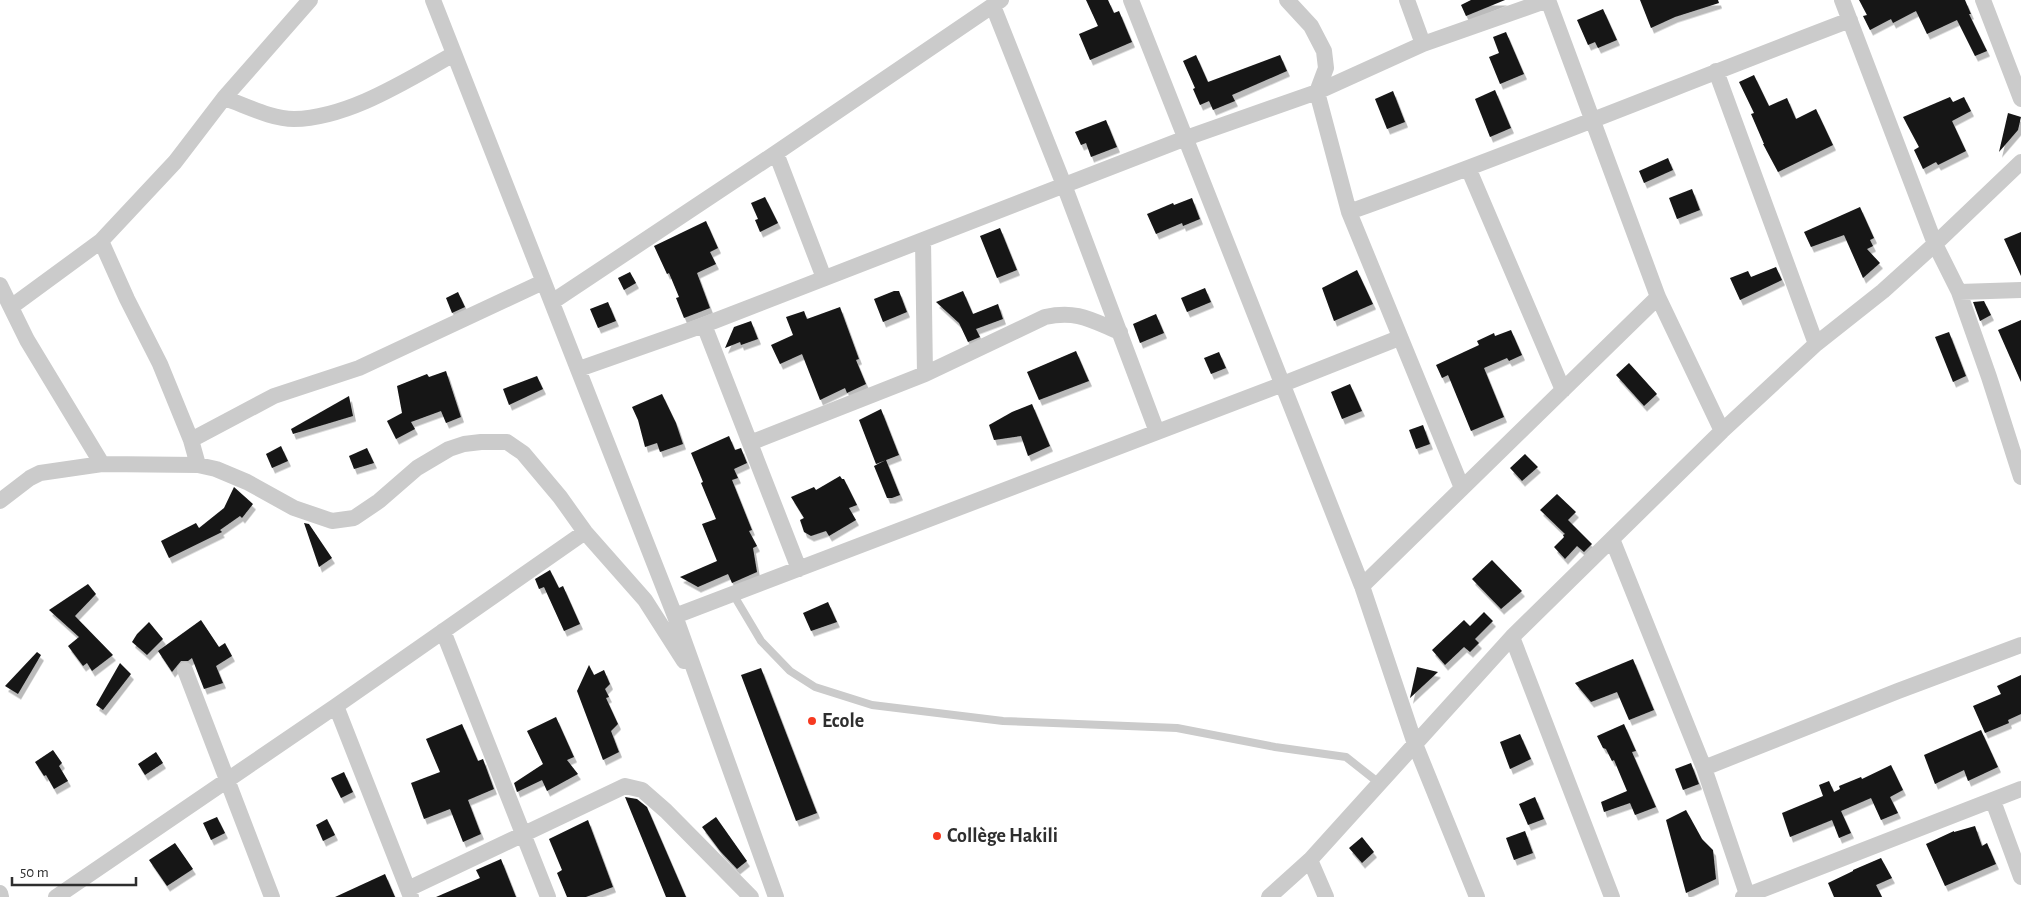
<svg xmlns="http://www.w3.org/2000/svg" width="2021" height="897" font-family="'Alegreya Sans',sans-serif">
<defs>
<filter id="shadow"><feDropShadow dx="3" dy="5.5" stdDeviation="0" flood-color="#0004"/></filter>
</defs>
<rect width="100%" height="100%" fill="#fff"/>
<path fill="#151515" filter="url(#shadow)" d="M1086,0h22l6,13 5,-2 13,31 -42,18 -11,-26 19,-8z
M1471,0h34l-39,16 -5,-11z
M1640,0h78l1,3 -44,14 -24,11z
M1859,0h106l6,14h-2l18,37 -12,5 -18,-36 -30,14 -11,-23 -23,12 -2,-4 -21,11 -7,-14 4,-1z
M1603,9l14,31 -19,8 -3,-6 -7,3 -11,-25z
M1506,32l18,42 -24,10 -11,-27 10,-4 -6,-16z
M1196,55l12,27 72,-27 7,16 -55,24 3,6 -22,9 -4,-9 -9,4 -7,-16 2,-1 -12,-27z
M1754,75l15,31 18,-8 9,21 20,-10 17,36 -55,27 -15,-28h1l-13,-30 3,-1 -15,-31z
M1495,90l16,38 -21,9 -15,-38z
M1393,91l12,31 -18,7 -12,-30z
M1950,97l3,5 11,-5 7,14 -19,10 14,30 -28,14 -2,-3 -13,7 -9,-19 5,-3 -16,-30z
M2008,113l13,4 -3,13 -19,22z
M1106,120l11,27 -26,10 -5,-14 -5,2 -6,-13z
M1668,158l5,12 -29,13 -5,-12z
M1692,189l8,21 -23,9 -8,-21z
M765,197l13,26 -18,9 -5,-12 3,-1 -7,-16z
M1192,198l8,21 -17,7 -1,-3 -26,11 -9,-20 26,-11 1,2z
M1860,207l14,31 -4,2 3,6 -6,3 13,14 -17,15 -19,-43 -33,12 -7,-15z
M706,221l12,27 -8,4 6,12 -19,9 13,35 -26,10 -8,-20 3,-1 -10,-24 -2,1 -13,-28z
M1000,228l17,42 -20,8 -17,-42z
M2021,232v44l-17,-37z
M1776,267l6,13 -42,20 -10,-22 18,-7 3,6z
M1357,270l16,34 -39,17 -12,-33z
M630,272l6,11 -12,7 -6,-12z
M1205,288l6,14 -24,10 -6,-14z
M894,291h5l8,21 -24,10 -9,-23z
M963,291l10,23 25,-10 5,15 -27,10 4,8 -12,5 -9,-19 -23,-21z
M458,292l7,15 -13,6 -6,-15z
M1984,301l7,14 -11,6 -7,-19z
M608,302l8,19 -18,7 -8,-19z
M840,307l19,52 -3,1 10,24 -19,9 -2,-5 -25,12 -18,-46 -22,10 -9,-19 22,-10 -7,-18 18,-6 3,8z
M1156,314l8,19 -24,10 -7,-19z
M2021,320v62l-23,-52z
M751,321l7,18 -17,6 -1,-3 -15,6 9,-21z
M1511,330l11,25 -13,6 -2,-3 -23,10 20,49 -33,14 -23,-56 -6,3 -6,-13 43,-20 -2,-4 17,-8 1,3z
M1949,332l17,44 -13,6 -18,-45z
M1076,351l13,30 -50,19 -12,-28z
M1219,352l7,16 -15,6 -7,-16z
M1629,363l28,31 -13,12 -28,-31z
M446,371l15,46 -15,6 -5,-12 -30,11 4,7 -19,10 -9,-18 15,-8 -5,-27 30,-12 2,3z
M537,376l6,13 -34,16 -6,-16z
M1350,384l12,27 -20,8 -11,-27z
M662,394l14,29 7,21 -23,8 -3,-9 -12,4 -7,-27 -6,-13z
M349,396l4,20 -60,18 -2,-5z
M1032,404l18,42 -22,10 -7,-20 -27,4 -5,-15 23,-13z
M881,409l18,46 -23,9 -17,-44z
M1423,425l7,19 -14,5 -7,-19z
M729,436l6,14 6,-2 6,15 -13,6 4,9 -6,2 20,50 -3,1 8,15 -4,2 4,24 -25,11 -4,-9 -30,13 -18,-10 37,-16 -15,-37 14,-5 -15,-36 2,-1 -12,-29z
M281,446l7,15 -16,7 -6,-14z
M367,448l7,15 -20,6 -5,-13z
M1525,454l13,13 -16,14 -12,-13z
M886,460l14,35 -8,3h-5l-13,-32z
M840,476l2,3h2l13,26 -8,3 7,12 -27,16 -3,-5 -15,5 -7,-4 -4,-12 4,-2 -13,-21 23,-10 2,3z
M234,487l19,17 -11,14 -2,-2 -20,14 2,2 -53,26 -8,-17 35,-18 3,5 25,-20z
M1557,494l19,18 -8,8 24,24 -8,8 -7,-6 -12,13 -11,-12 10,-10 -1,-2 2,-1 -25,-24z
M304,523l5,1 23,34 -13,9z
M1492,560l30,31 -21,18 -29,-30z
M550,570l9,18 4,-2 17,38 -16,7 -20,-44 -5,2 -4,-10z
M88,584l8,10 -21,22 38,39 -21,16 -5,-8 -4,3 -15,-20 11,-9 -30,-27z
M828,602l9,20 -26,9 -8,-18z
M1484,612l9,9 -18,18 4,4 -9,9 -6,-5 -19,18 -13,-15 32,-30 6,6z
M201,620l18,27 6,-4 7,13 -16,10 7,17 -19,6 -12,-31 -4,3h-7l-9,11 -14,-21z
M149,622l14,17 -16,16 -15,-13 5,-8z
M37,652l4,3 -23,39 -13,-8z
M1633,659l21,51 -25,10 -12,-28 -26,10 -16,-19z
M120,663l11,11 -28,36 -7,-5z
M589,665l5,10 10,-5 6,14 -5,5 4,8 -3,1 12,26 -7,7 8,21 -16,8 -26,-69z
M1417,667l21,5 -28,26z
M761,668l56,145 -21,8 -55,-146z
M2021,675v39l-13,6 1,3 -24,10 -12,-27 28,-12 -4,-8z
M556,717l18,40 -7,3 11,14 -31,17 -5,-11 -25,12 -3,-9 29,-19 -16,-33z
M462,724l16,37 5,-2 11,30 -26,11 13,34 -18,8 -13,-33 -26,10 -13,-36 29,-11 -14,-33z
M1624,724l12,27 -4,1 24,55 -21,8 -5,-12 -26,9 -3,-10 26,-11 -13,-31 -2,1 -6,-12 -3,-1 -6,-12z
M1981,730l17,37 -30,14 -4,-11 -29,14 -11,-29z
M1520,734l11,25 -21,10 -10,-27z
M53,750l9,13 -3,3 9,15 -14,8 -8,-14 -2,1 -9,-14z
M156,752l7,11 -18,12 -7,-11z
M1691,763l8,21 -16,6 -8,-21z
M1891,765l12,25 -13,7 8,16 -17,7 -10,-22 -30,13 10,22 -12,5 -7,-18 -42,17 -8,-24 41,-17 -4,-11 10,-4 5,11 6,-3 -1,-3 22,-9 1,2z
M344,772l9,20 -12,6 -10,-20z
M625,797l12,2 10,8 39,90h-20z
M1535,797l9,22 -16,6 -9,-21z
M1686,810l16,29 11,11 3,29 -30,14 -20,-73z
M217,817l8,16 -14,7 -8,-17z
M716,817l31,44 -10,8 -17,-18 -18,-24z
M327,819l8,16 -12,6 -7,-16z
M588,820l25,67 -27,10h-19l-10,-24 5,-3 -13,-31z
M1975,826l7,20 5,-3 9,21 -51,22 -19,-42 28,-13v1z
M1525,831l8,22 -19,7 -8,-22z
M1362,837l12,15 -12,11 -13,-15z
M175,843l18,26 -26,17 -18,-26z
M1881,858l11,20 -16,7 6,12h-48l-6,-14 25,-12v-1z
M501,859l15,38h-80l44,-19 -4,-8z
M385,874l10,23h-60z"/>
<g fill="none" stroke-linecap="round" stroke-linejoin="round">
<path stroke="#cbcbcb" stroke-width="8" d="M733,594l28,47 29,30 25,16 57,18 131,16 174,7 98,19 71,10 33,26"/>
<path stroke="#cbcbcb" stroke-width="16" d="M433,0l242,616 101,281
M1131,0l231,586 53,158 62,153
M1287,0l24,26 13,25 2,17 -9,24 32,120 113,276
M1407,0l16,44
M1548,0l110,297 64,134
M1842,0l93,244 24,48 30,85 32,100
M1983,0l38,99
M993,6l71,179 93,247
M1716,71l100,273
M224,98c21,7 47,21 70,21 55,-1 113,-39 160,-65
M776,153l48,125
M1469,170l94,220
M1349,212c168,-60 333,-128 501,-192
M923,240l2,134
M101,241l26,58 33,65 31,76
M0,285l27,55 75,124
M1959,292l62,-2
M552,302l224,-149 225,-153
M11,307l90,-66 74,-79 49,-64 86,-98
M704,325l95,244
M579,369l125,-44 482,-187 131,-46 106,-48 125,-44
M750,443l175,-69 120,-57c32,-7 46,3 75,15
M198,465l-7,-25 83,-44 85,-28 184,-86
M0,501l30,-23 10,-5 62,-9 96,1 18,4 31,13 47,26 38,13 22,-3 25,-17 38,-33 32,-19 15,-5 17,-2h26l16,11 37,44 25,35 60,68 39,61
M1612,539l92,229 44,129
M1362,586l296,-289
M675,616l608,-232 116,-46
M443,631l105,266
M1512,637l100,260
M185,670l87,227
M336,706l75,191
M1704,768l194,-77 123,-46
M1993,801l28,76
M1310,860l16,37
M408,889l217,-103 17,4 24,21 85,86
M0,893l1,4
M56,897l280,-191 249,-174
M1269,897l41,-37 202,-223 210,-206 94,-87 67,-53 52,-47 86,-82
M1743,897l278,-108"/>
</g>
<g fill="#f63920" stroke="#fff" stroke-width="2">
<circle cx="812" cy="721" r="5"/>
<circle cx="937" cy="836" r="5"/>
</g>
<g text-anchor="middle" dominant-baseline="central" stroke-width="5" stroke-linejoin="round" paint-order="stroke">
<g font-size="20" font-weight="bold" fill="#2e2e2e" stroke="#fff" text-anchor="start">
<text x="822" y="721">Ecole</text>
<text x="947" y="836">Collège Hakili</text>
</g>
</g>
<path d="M12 877v8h124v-8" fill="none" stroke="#2e2e2e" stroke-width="2.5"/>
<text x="20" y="877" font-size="15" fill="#2e2e2e" stroke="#ffffff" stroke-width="4" paint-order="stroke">50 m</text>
</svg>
